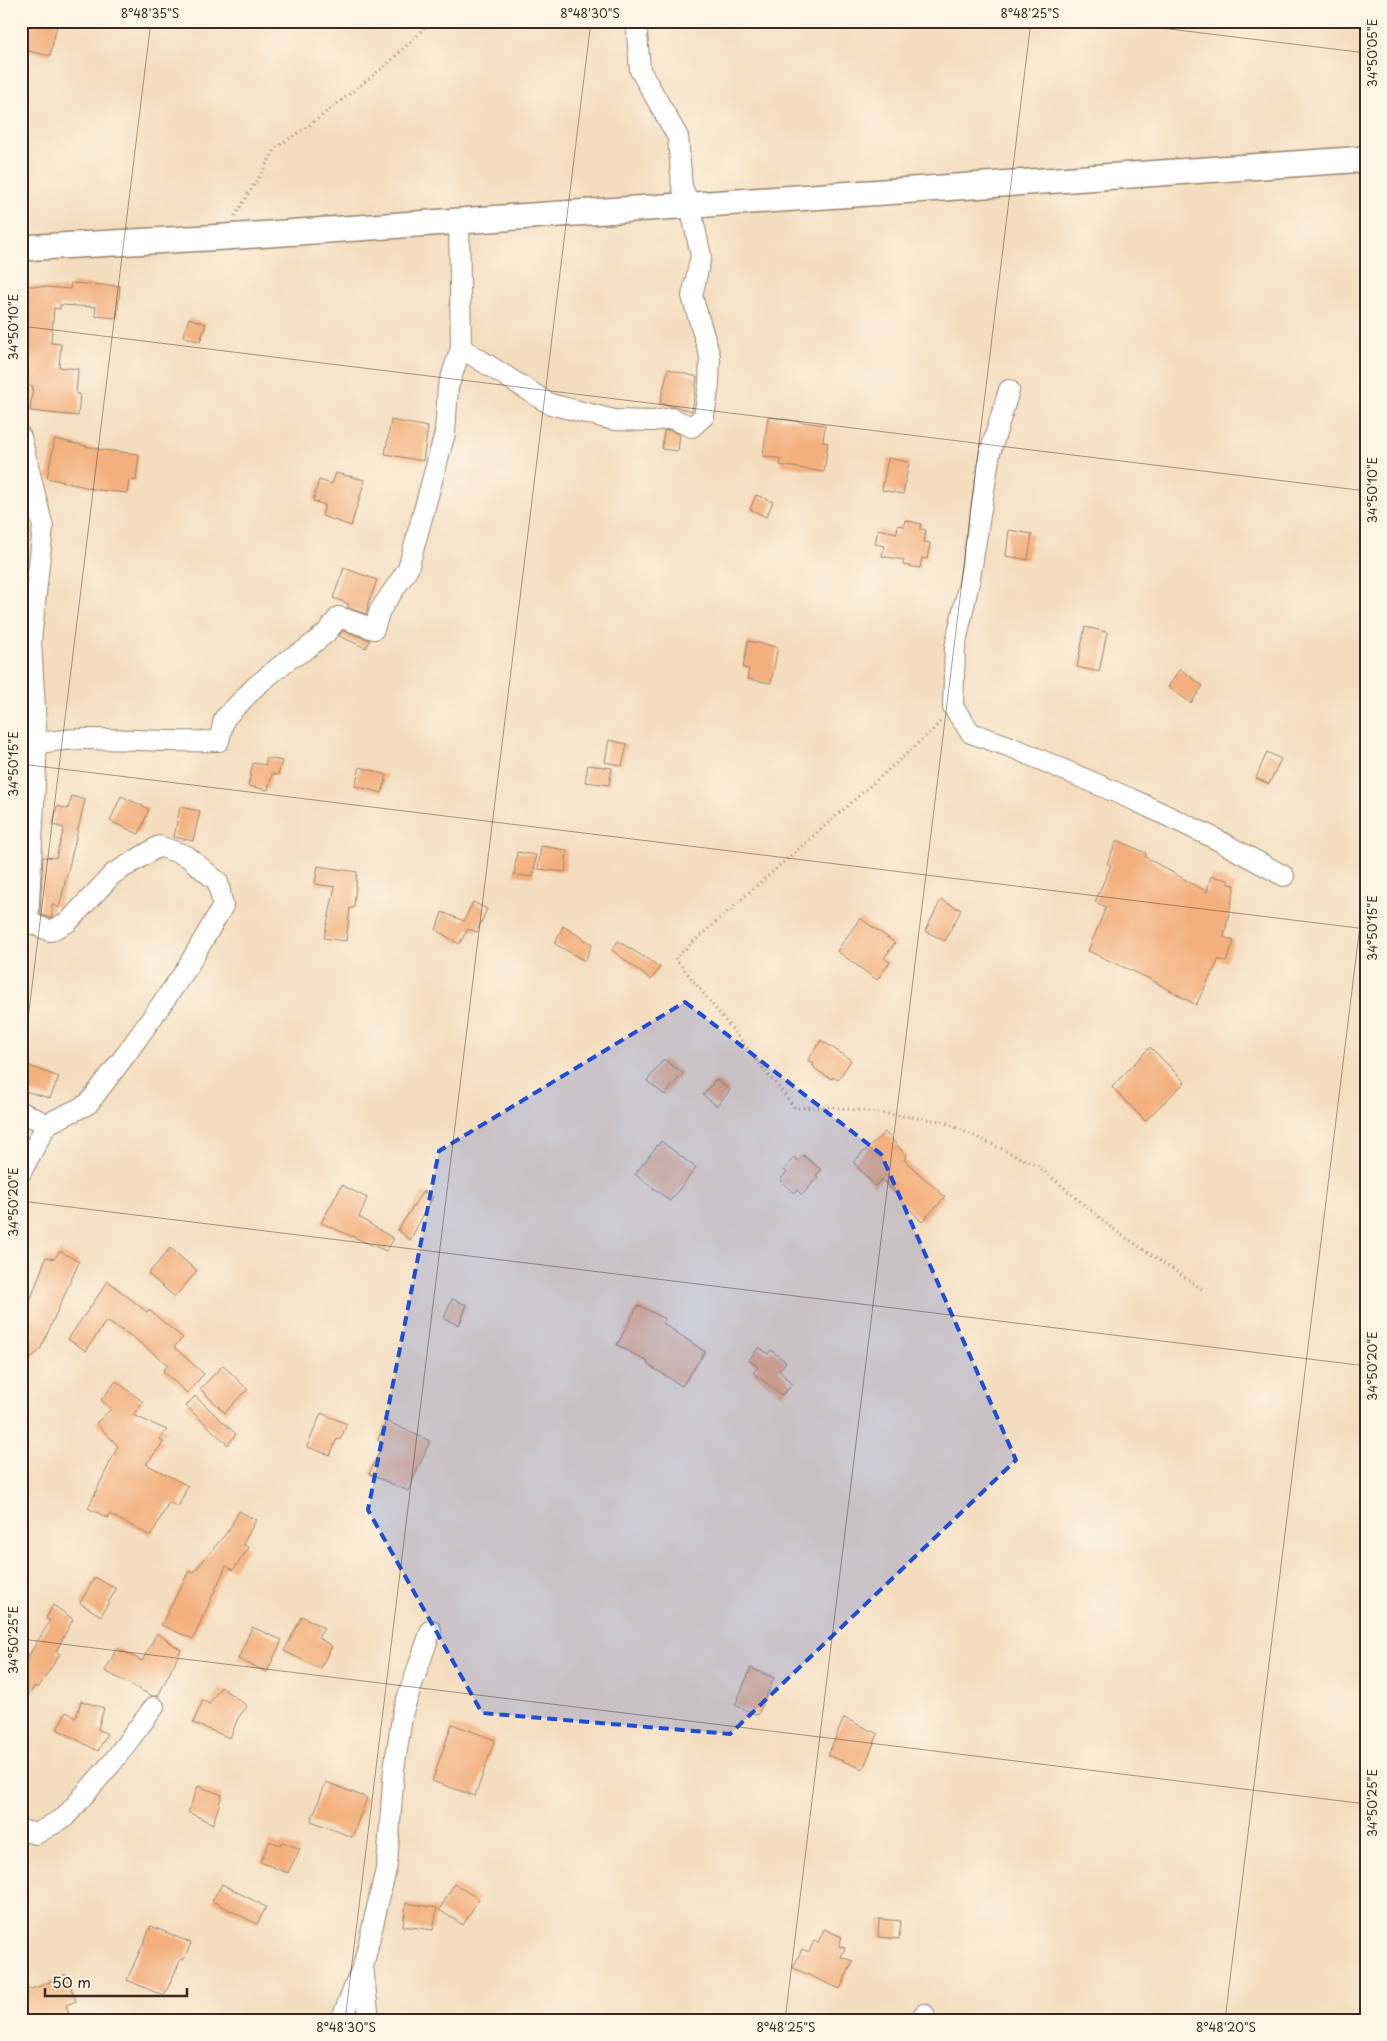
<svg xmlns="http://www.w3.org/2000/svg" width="1387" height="2041" font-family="'Playpen Sans',sans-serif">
<rect width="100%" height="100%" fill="#fcf5e5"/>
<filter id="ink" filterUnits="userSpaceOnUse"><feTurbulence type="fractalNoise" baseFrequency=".02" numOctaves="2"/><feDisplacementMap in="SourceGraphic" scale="10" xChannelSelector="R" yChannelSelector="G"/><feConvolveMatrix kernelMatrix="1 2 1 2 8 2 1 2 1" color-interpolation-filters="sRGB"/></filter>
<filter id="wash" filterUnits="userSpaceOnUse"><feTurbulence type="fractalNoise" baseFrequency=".0096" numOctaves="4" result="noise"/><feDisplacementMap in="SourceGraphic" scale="20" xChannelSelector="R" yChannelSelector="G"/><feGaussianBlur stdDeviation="1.12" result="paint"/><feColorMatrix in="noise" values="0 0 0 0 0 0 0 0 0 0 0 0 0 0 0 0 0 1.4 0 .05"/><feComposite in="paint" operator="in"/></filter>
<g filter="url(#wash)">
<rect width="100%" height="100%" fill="#f4ddbe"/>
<g id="blocks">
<path fill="#f3b07e" d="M28,21h30l-8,35 -29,-7v-21l5,1z
M71,283l49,3 -3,32 -22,-2 1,-9 -36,-2v4l-6,-1 -3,35 10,1 -2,23 19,2 -2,25h4l-2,22 -48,-5 3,-25 -12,-1v-100l49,4z
M189,318l17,6 -6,18 -17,-6z
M668,369l29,8 -5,34 -32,-8z
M768,417l57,8 -2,17 5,1 -4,29 -44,-7 1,-6 -18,-3z
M391,420l37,7 -5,34 -38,-7z
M670,430l10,5 -2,16 -16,-2 2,-18z
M55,439l48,11 36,4 -3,27 -7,-1 -2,13 -29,-3 -51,-12z
M888,458l21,4 -6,32 -21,-4z
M336,473l29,7 -14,46 -29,-10 3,-11 -12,-4 6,-21 13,4z
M756,495l17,7 -7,15 -16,-8z
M905,520l16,4 -1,5 6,1 -2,12 6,1 -3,16 -5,-1 -2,10 -17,-3 1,-5 -22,-4 2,-10 -9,-2 3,-15 19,4 1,-8 6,1z
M1009,530l23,4 -4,26 -22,-4z
M344,568l33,12 -10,26 1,1 -2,7 -19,-7 2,-3 -16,-6z
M1085,627l22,5 -8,40 -22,-5z
M343,631l27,9 -4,8 -27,-12z
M748,641l30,6 -7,36 -24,-4 2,-10 -6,-1z
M1180,669l23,17 -12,17 -23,-16z
M609,740l18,4 -5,22 -17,-4z
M1267,752l14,7 -12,25 -13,-6z
M267,758l15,3 -4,14 -6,-1 -4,16 -20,-4 5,-23 12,2z
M588,765l24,3 -3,17 -24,-3z
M360,767l27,8 -5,18 -27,-7z
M72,796l13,4 -26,108 -7,-4v13l-2,1 -10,-4 3,-57 13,1 8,-30 -11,-3 4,-19 11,3z
M121,796l28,13 -10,25 -29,-13z
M180,807l20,4 -7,30 -19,-4z
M1117,840l29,13 -1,4 62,35 4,-16 17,4v4l7,1 -11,52 10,4 -8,21 -7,-3 -23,46 -48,-27 -60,-27 18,-44 -11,-5 16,-37 -4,-2z
M541,846l26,4 -2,22 -27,-3z
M517,852l19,3 -3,22 -19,-2z
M318,866l39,6 -3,36h-4l-4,33 -22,-3 11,-51 -20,-3z
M941,900l20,10 -16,31 -20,-10z
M473,902l14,7 -10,23 -9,-3 -9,15 -23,-14 6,-18 22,9z
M860,918l35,25 -11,15 6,4 -13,18 -40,-29z
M563,926l29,18 -7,17 -30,-17z
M618,941l42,26 -9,13 -39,-30z
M821,1040l30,20 -13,20 -5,-3 -1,2 -14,-8 -5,-5 1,-2 -6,-4z
M1150,1047l35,35 -40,39 -33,-34z
M664,1059l19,14 -18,22 -18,-14z
M21,1063l38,14 -9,21 -29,-8z
M716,1079l14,11 -13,16 -14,-11z
M885,1132l22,24 -3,4 41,37 -23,25 -40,-43 -7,7 -22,-24z
M661,1141l35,27 -26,33 -35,-27z
M803,1155l18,15 -5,5 2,2 -16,18 -5,-5 -3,3 -14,-13 7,-8 -3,-2 10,-13 4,4z
M342,1185l25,13 -8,19 35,22 -8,12 -65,-28z
M423,1191l10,6 -23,43 -12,-10z
M170,1248l27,23 -22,26 -27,-23z
M60,1251l19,11 -39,88 -19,17v-70l8,7 17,-47 8,2z
M108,1281l39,31 2,-2 34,28 -9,9 30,27 -17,19 -24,-22 5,-6 -35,-28 -27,-16 -20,30 -18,-12z
M452,1299l15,6 -8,20 -15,-6z
M638,1305l27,14 -2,4 42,29 -23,34 -35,-22 1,-2 -31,-17z
M759,1347l9,7 3,-4 15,12 -7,8 13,15 -10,10 -29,-22 5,-6 -9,-7z
M223,1365l25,25 -6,4 -17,19 -25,-24z
M116,1381l27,21 -10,13 34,15 -7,9 3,4 -17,21 42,22 -10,21 -9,-5 -18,34 -42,-22 -1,4 -20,-10 30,-62 -22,-23 15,-14 -10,-9z
M195,1396l41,38 -8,11 -42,-39z
M321,1413l26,11 -7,16 -3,-1 -7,16 -23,-8z
M386,1421l44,20 -22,50 -39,-17 14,-31 -5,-3z
M239,1511l17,9 -13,24 6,4 -16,22 -7,-4 -33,73 -32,-14 28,-54 4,2 35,-42z
M95,1577l21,12 -15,27 -21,-13z
M53,1605l20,14 -17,33 4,2 -22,34 -3,-2 -14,19v-37l29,-47 -4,-3z
M302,1616l22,12 -6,10 14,8 -12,23 -36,-18z
M252,1627l30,13 -15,32 -29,-13z
M157,1633l24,17 -23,46h-6l-47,-25 12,-23 25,13z
M751,1668l23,10 -16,37 -23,-10z
M221,1687l26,19 -9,12 -8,20 -37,-15 10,-23 6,4z
M81,1701l23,7 -6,21 9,5 -9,17 -41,-22 9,-17 10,6z
M844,1718l34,16 -15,35 -35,-14z
M452,1724l43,16 -20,56 -43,-15z
M326,1782l41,16 -15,39 -41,-16z
M198,1786l24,9 -9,29 -25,-12z
M270,1841l10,4 2,-3 18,7 -12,24 -28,-11z
M222,1884l44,23 -9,17 -45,-23z
M454,1884l25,15 -16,26 -24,-15z
M406,1903l31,5 -4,22 -30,-4z
M879,1919l22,2 -2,18 -21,-2z
M151,1926l40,17 -7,17 -3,-1 -17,37 -37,-16z
M824,1929l18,8 -3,9 6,2 -4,9 12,4 -13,28 -47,-21 9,-19 7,3 5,-11 4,2z
M66,1975l10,26 -10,4 3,9 -15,6h-33v-29l17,-4z"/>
</g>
</g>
<g filter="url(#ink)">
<use href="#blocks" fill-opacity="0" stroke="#98846e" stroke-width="1"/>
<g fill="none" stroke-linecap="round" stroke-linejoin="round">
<defs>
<path id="minor" d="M461,348l89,56 64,16 39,1 18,-3 21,9 12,-11 5,-31 1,-29 -18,-60 9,-40 -11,-51 -8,-18 -4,-50 -38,-67 -4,-49
M1009,390l-19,63 -20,125 -15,69 -2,60 18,26 40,14 125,54 76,36 72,39
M21,437l22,90 -12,114 6,102 -9,179 22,9 18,-9 45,-48 46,-28 28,10 31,26 5,24 -38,65 -58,82 -39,51 -41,20 -26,-12
M21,748c37,-12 75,-9 114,-8 28,1 56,2 84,1l5,-22 32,-33 33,-27 16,-9 21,-17 13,-16 35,12 6,-19 28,-41 37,-136 3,-46 13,-39 -2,-127
M21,1172l26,-48
M21,1830l15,4 29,-17 46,-53 43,-57
M341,2020l21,-52
M369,2020l-6,-53 24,-102 7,-96 9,-58 28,-81
M922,2020l2,-6"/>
<path id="tertiary" d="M21,248l204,-11 1141,-78"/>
</defs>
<use href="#minor" stroke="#98846e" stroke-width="22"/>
<use href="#tertiary" stroke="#98846e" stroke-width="28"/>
<path stroke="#98846e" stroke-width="3" stroke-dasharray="1 4" stroke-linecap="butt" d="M235,216l42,-69 33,-22 75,-59 33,-31 12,-14
M940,722l-9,10 -256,226 120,150 36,-1 111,14 96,45 75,63 92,62"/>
<use href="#minor" stroke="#fff" stroke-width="20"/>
<use href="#tertiary" stroke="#fff" stroke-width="25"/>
</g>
</g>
<path fill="#1d4ed8" fill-opacity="0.2" stroke="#1d4ed8" stroke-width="4" stroke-dasharray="10 6" stroke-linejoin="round" d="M685,1002l196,152 135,306 -286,274 -248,-21 -114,-203 71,-359z"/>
<path fill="none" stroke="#3b2a1e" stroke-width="1" stroke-opacity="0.45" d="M1104,21l262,32M21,326l1345,165M21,764l1345,165M21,1076l130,-1055M21,1201l1345,165M21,1639l1345,165M345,2020l246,-1999M785,2020l246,-1999M1225,2020l141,-1143"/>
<rect width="1387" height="2041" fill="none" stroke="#fcf5e5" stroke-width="55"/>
<path d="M45 1988v8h142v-8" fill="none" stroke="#3b2a1e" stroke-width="2.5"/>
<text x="52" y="1988" font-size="15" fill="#3b2a1e" stroke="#fcf5e5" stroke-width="4" paint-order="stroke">50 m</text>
<rect x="28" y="28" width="1332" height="1986" fill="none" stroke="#3b2a1e" stroke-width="2"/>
<g font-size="12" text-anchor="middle" fill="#3b2a1e">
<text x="150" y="18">8°48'35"S</text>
<text x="590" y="18">8°48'30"S</text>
<text x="1030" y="18">8°48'25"S</text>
<text transform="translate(1373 53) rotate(-90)" y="4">34°50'05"E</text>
<text transform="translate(14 327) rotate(-90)" y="4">34°50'10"E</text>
<text transform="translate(1373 490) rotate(-90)" y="4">34°50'10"E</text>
<text transform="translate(14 764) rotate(-90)" y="4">34°50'15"E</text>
<text transform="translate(1373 928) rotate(-90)" y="4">34°50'15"E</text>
<text transform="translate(14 1202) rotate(-90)" y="4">34°50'20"E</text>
<text transform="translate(1373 1366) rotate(-90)" y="4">34°50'20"E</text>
<text transform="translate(14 1640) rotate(-90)" y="4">34°50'25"E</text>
<text transform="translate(1373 1803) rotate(-90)" y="4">34°50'25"E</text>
<text x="346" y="2032">8°48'30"S</text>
<text x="786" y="2032">8°48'25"S</text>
<text x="1226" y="2032">8°48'20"S</text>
</g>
</svg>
